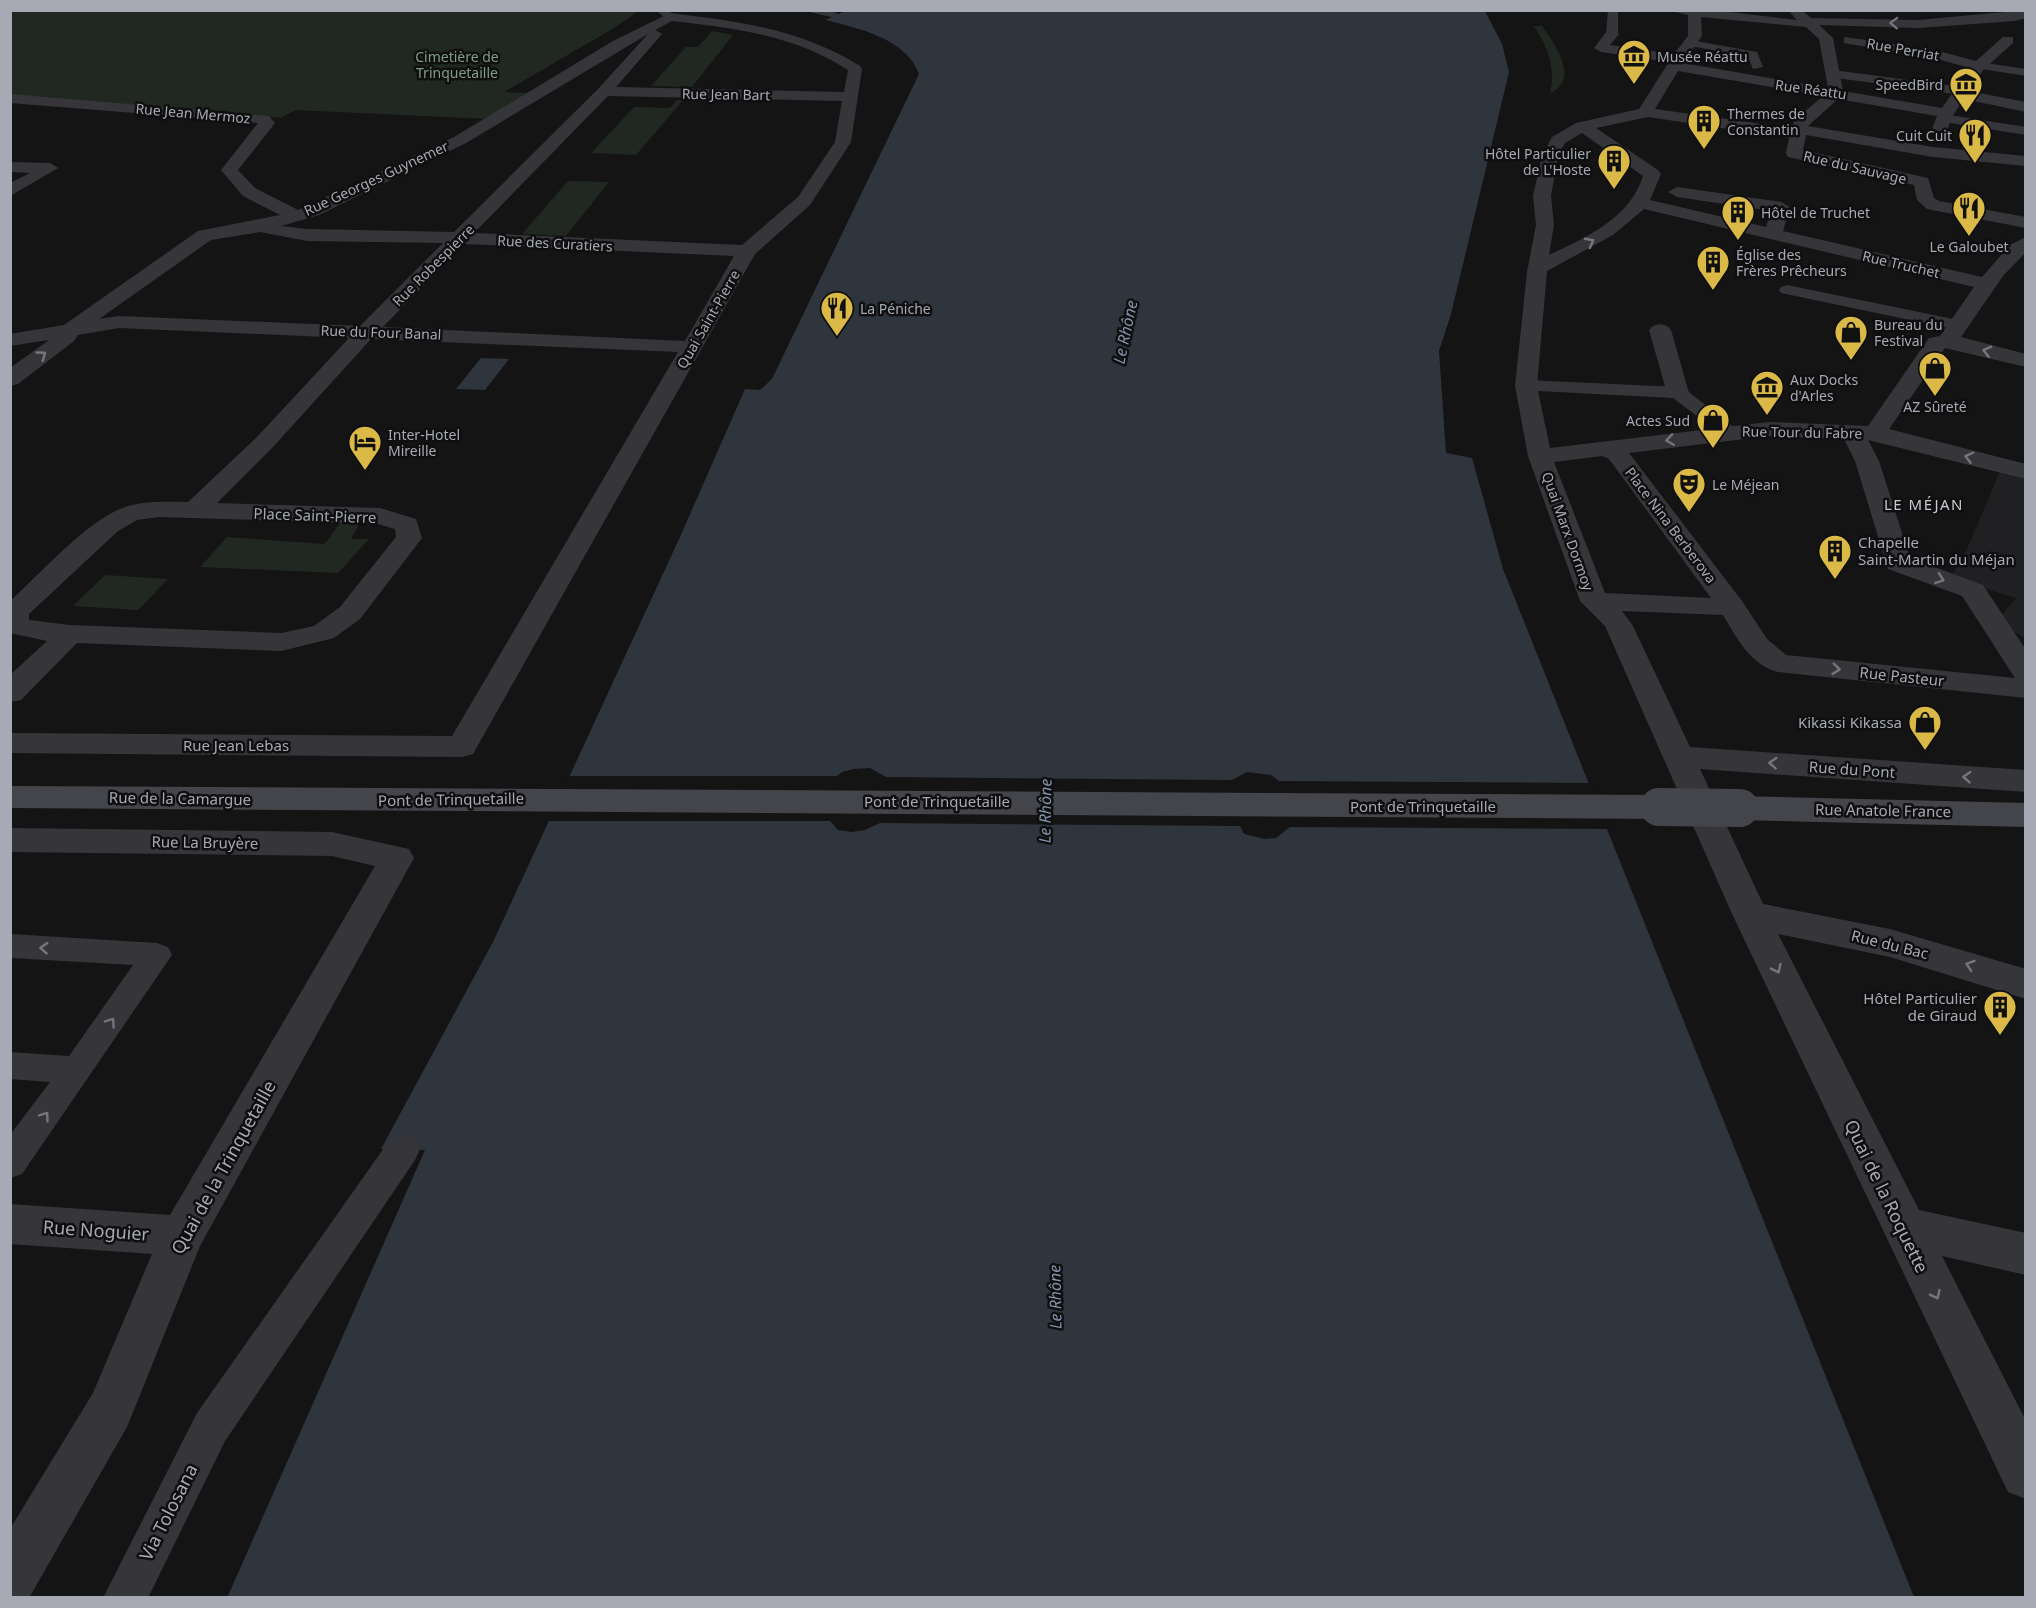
<svg xmlns="http://www.w3.org/2000/svg" width="2036" height="1608" font-family="'Noto Sans',sans-serif">
<rect width="100%" height="100%" fill="#141415"/>
<path fill="#202022" d="M2000,471l25,6v161l-28,-17 19,-23 -66,-20 17,-29z"/>
<path fill="#212822" d="M10,11h629l-25,17 -110,64 25,1 -42,26 -191,-9 -15,8 -255,-19 -15,-4z
M1534,26h8c12,17 39,54 8,67 6,-26 -2,-45 -16,-67z
M712,31l21,4 -41,52 -41,-1 35,-39h12z
M677,100h6l-47,55 -45,-2 43,-46 36,1z
M568,181l41,1 -43,54 -44,-2z
M340,523l19,2 -8,14h18l-31,34 -138,-6 27,-30 98,7z
M105,575l63,4 -30,31 -65,-4z"/>
<path fill="#2f353d" d="M848,10l636,1 2,2 16,31 7,28 -58,242 -12,37 7,102 26,5 31,111 411,1028 -1687,1 198,-448 -44,-1 112,-207 187,-405 65,-148 15,1 12,-11 147,-305c-12,-35 -61,-46 -94,-54z
M481,358l28,1 -24,31 -29,-1z"/>
<path fill="#141415" d="M870,768l16,9 346,3 15,-8 24,3 8,6 313,2 18,46 -320,-2 -14,11 -11,1 -21,-5 -4,-8 -360,-3 -15,7 -14,2 -13,-2 -8,-9h-285l21,-45h271l5,-4 12,-3z"/>
<g fill="none" stroke-linecap="round" stroke-linejoin="round">
<path fill="#36363a" fill-rule="evenodd" d="M656,10h12l7,7 -9,2z
M800,10h28l13,5 -5,3z
M1608,10h10v24l-6,3 -6,-3z
M1690,40l67,12 6,15 -10,2 -5,-12 -62,-12v-4z
M1979,62l47,7v7l-51,-8 -2,-2z
M1833,70l129,17 6,4 -6,4 -133,-18v-6z
M1943,114l83,13v8l-88,-14v-6z
M1787,285l171,35 9,5 -9,5 -177,-37 -2,-3 2,-3z
M1526,380l152,7 7,2 55,43 -10,6 -7,-2 -50,-38 -153,-8 -3,-4z
M10,934l147,9 11,4 4,8 -150,219 -12,4v-43l40,-53 -40,-3v-27l59,4 64,-91 -123,-7z
M403,1134l12,4 5,11 -5,11 -190,281 -77,157h-45l94,-185 194,-275z"/>
<path fill="#36363a" fill-rule="evenodd" d="M1667,10h46l84,10 -9,-10h14l9,8 107,2 108,-10v8l-11,3 -97,7 -99,-3 14,13 10,53 99,17 28,-40 -40,-11 -81,-13 -5,-1v-6l87,12 45,12 27,-24h10v6l-29,26 -15,22 57,11v10l-62,-13 -13,19 -4,14 -8,5 -8,-5 6,-16 -99,-17 -30,27 125,21 93,9v10l-93,-9 -127,-22 -3,15 125,28 6,20 5,3 87,16v11l-99,-19 -10,-9 -3,-15 -126,-28 -2,-4 3,-15 -141,-21 -52,11 62,42 3,4 -11,26 116,27 5,-16 -94,-14 -9,-5 9,-5 104,15 9,5 -7,24 199,46 28,-32 16,-8v15l-23,24 -42,61 65,17v13l-81,-19 -56,81 137,35v15l-158,-39 11,21 31,97 73,27 43,65v48l-248,-26c-28,-7 -41,-34 -55,-57l-101,-4 11,15 57,121 336,23v22l-326,-23 63,135 127,25 136,40v30l-136,-42 -112,-23 141,276 107,23v42l-84,-19 84,165v78l-18,-7 -275,-576 -128,-290 -25,-25 -52,-145 -13,-70 12,-114 9,-47 -3,-29 9,-40 10,-19 24,-14 63,-14 30,-47 -68,-10 -7,-4 13,-17 5,-1 7,4 -9,11 64,9 14,-18v-21zM1701,17l105,10 13,12 9,49 -145,-25 19,-27zM1678,71l145,25 -28,24 -4,8 -136,-19zM1582,133l61,43c-13,42 -56,61 -94,79l5,-30 -3,-29 7,-40 7,-13zM1644,209l330,78 -34,49 -11,2 -61,88 -99,-4 -219,26 -13,-62 10,-115 66,-36zM1769,436l75,3 11,22 33,108 74,27 53,82 -229,-23 -19,-16 -25,-38 -113,-148zM1602,456l7,3 102,139 -106,-5 -51,-131z
M670,13c67,8 132,16 190,53l2,3 -11,73 -41,63 -55,49 -282,500 -11,3 -452,-4v-20l442,3 226,-384 -307,-13 -98,108 -56,56 163,5 36,11 6,19 -62,81 -26,19 -53,13 -204,-8 -56,57 -11,2v-27l37,-34 -37,-8v-32c30,-27 74,-77 110,-92 21,-9 46,-7 68,-7l69,-65 92,-99 -230,-10 -41,7 -4,6 -56,43 -8,2v-18l39,-28 -39,6v-12l54,-9 134,-94 82,-16 -37,-19 -22,-26 37,-47 -248,-20v-9l259,22 6,7 -37,47 17,18 43,22 156,-73 159,-96zM672,21c62,7 122,14 176,49l-4,22 -228,-5 46,-53 -7,-4zM648,34l-49,54 -145,144 -147,-3 -26,-3 38,-11 147,-72zM608,96l234,5 -7,41 -37,55 -56,48 -268,-12zM260,232l47,9 136,2 -83,83 -241,-10 -20,3 112,-79zM464,244l270,12 -49,85 -302,-14zM159,517l219,7 17,5 1,8 -56,70 -26,19 -33,7 -211,-8 -41,-5v-6l89,-83 19,-11z
M10,162l40,1 8,5 -48,28v-13l20,-10 -20,-1z
M1660,324l7,2 4,4 18,63 -3,5h-16l-3,-5 -18,-63 4,-4z
M10,828l322,4 77,17 5,9 -214,388 -73,181 -98,171h-19v-69l83,-136 59,-139 -142,-10v-40l160,11 205,-349 -43,-10 -322,-4z"/>
<path fill="#44454a" fill-rule="evenodd" d="M10,786l1649,9 12,4 5,8 -5,8 -12,4 -1649,-11z
M1740,796l286,7v24l-286,-7 -12,-4 -5,-8 5,-8z"/>
<path stroke="#44454a" stroke-width="38" d="M1659,807l81,1"/>
</g>
<defs><path id="oneway-chevron" d="M-2-3.5L2.5 0L-2 3.5" fill="none" stroke-width="1.6" stroke-linecap="round" stroke-linejoin="round" transform="scale(1.5)"/></defs>
<g stroke="#74767d">
<use href="#oneway-chevron" transform="translate(1894 23) rotate(-178)"/>
<use href="#oneway-chevron" transform="translate(1590 242) rotate(-28)"/>
<use href="#oneway-chevron" transform="translate(1987 351) rotate(-166)"/>
<use href="#oneway-chevron" transform="translate(42 355) rotate(-36)"/>
<use href="#oneway-chevron" transform="translate(1670 440) rotate(172)"/>
<use href="#oneway-chevron" transform="translate(1969 457) rotate(-166)"/>
<use href="#oneway-chevron" transform="translate(1940 579) rotate(20)"/>
<use href="#oneway-chevron" transform="translate(1836 669) rotate(6)"/>
<use href="#oneway-chevron" transform="translate(1773 763) rotate(-176)"/>
<use href="#oneway-chevron" transform="translate(1967 777) rotate(-176)"/>
<use href="#oneway-chevron" transform="translate(44 948) rotate(-176)"/>
<use href="#oneway-chevron" transform="translate(1970 965) rotate(-162)"/>
<use href="#oneway-chevron" transform="translate(1777 969) rotate(64)"/>
<use href="#oneway-chevron" transform="translate(111 1022) rotate(-55)"/>
<use href="#oneway-chevron" transform="translate(45 1116) rotate(-54)"/>
<use href="#oneway-chevron" transform="translate(1936 1295) rotate(64)"/>
</g>
<defs>
<symbol id="museum-pin" viewBox="-11 -11 22 30"><path d="M0 17L-7.5 6A9.5 9.5 0 1 1 7.5 6Z" fill="#dbb947" stroke="#0f0f10"/><path d="M0-6L6-3V-2H-6V-3ZM-5-1h2V3h-2ZM-1-1h2V3h-2ZM3-1h2V3H3ZM-6 4H6V6H-6Z" fill="#111"/></symbol>
<symbol id="building-pin" viewBox="-11 -11 22 30"><path d="M0 17L-7.5 6A9.5 9.5 0 1 1 7.5 6Z" fill="#dbb947" stroke="#0f0f10"/><path d="M-4-6H4V6H1V3H-1V6H-4ZM-2.5-4.3h1.7v1.8h-1.7ZM.8-4.3h1.7v1.8H.8ZM-2.5-1h1.7V.8h-1.7ZM.8-1h1.7V.8H.8Z" fill="#111"/></symbol>
<symbol id="restaurant-pin" viewBox="-11 -11 22 30"><path d="M0 17L-7.5 6A9.5 9.5 0 1 1 7.5 6Z" fill="#dbb947" stroke="#0f0f10"/><path d="M-5-6h1v4h1v-4h1v4h1v-4h1v5L-1.5 .5V6h-2V.5L-5-1ZM5-6V6H3V1.5H1.5Q1.5-4 5-6Z" fill="#111"/></symbol>
<symbol id="shop-pin" viewBox="-11 -11 22 30"><path d="M0 17L-7.5 6A9.5 9.5 0 1 1 7.5 6Z" fill="#dbb947" stroke="#0f0f10"/><path d="M-5-2.5h2.3a2.7 3.5 0 0 1 5.4 0H5L5.5 6h-11ZM-1.5-2.5h3a1.5 2.3 0 0 0-3 0Z" fill="#111"/></symbol>
<symbol id="hotel-pin" viewBox="-11 -11 22 30"><path d="M0 17L-7.5 6A9.5 9.5 0 1 1 7.5 6Z" fill="#dbb947" stroke="#0f0f10"/><path d="M-6-4.5h1.5V1H6V5H4.5V3h-9V5H-6ZM-4 0a1.8 1.8 0 1 1 3.6 0ZM.5 0V-2.5h3Q6-2.5 6 0Z" fill="#111"/></symbol>
<symbol id="theatre-pin" viewBox="-11 -11 22 30"><path d="M0 17L-7.5 6A9.5 9.5 0 1 1 7.5 6Z" fill="#dbb947" stroke="#0f0f10"/><path d="M-5-5.5Q0-4 5-5.5V0Q5 5 0 6Q-5 5-5 0ZM-3.3-2.5H-1v1.5H-3.3ZM1-2.5H3.3v1.5H1ZM-2.8 1Q0 5.5 2.8 1Z" fill="#111"/></symbol>
</defs>
<g fill-rule="evenodd">
<use href="#museum-pin" x="1615" y="37" width="38" height="52"/>
<use href="#museum-pin" x="1947" y="65" width="38" height="52"/>
<use href="#building-pin" x="1685" y="102" width="38" height="52"/>
<use href="#restaurant-pin" x="1956" y="116" width="38" height="52"/>
<use href="#building-pin" x="1595" y="142" width="38" height="52"/>
<use href="#restaurant-pin" x="1950" y="189" width="38" height="52"/>
<use href="#building-pin" x="1719" y="193" width="38" height="52"/>
<use href="#building-pin" x="1694" y="243" width="38" height="52"/>
<use href="#restaurant-pin" x="818" y="289" width="38" height="52"/>
<use href="#shop-pin" x="1832" y="313" width="38" height="52"/>
<use href="#shop-pin" x="1916" y="349" width="38" height="52"/>
<use href="#museum-pin" x="1748" y="368" width="38" height="52"/>
<use href="#shop-pin" x="1694" y="401" width="38" height="52"/>
<use href="#hotel-pin" x="346" y="423" width="38" height="52"/>
<use href="#theatre-pin" x="1670" y="465" width="38" height="52"/>
<use href="#building-pin" x="1816" y="532" width="38" height="52"/>
<use href="#shop-pin" x="1906" y="703" width="38" height="52"/>
<use href="#building-pin" x="1981" y="988" width="38" height="52"/>
</g>
<g text-anchor="middle" dominant-baseline="central" stroke-width="5" stroke-linejoin="round" paint-order="stroke">
<g font-size="14" fill="#a7aab4" stroke="#0f0f10">
<text transform="translate(1903 49) rotate(10)">Rue Perriat</text>
<text transform="translate(1811 89) rotate(8)">Rue Réattu</text>
<text transform="translate(726 94) rotate(1)">Rue Jean Bart</text>
<text transform="translate(193 113) rotate(5)">Rue Jean Mermoz</text>
<text transform="translate(1855 167) rotate(13)">Rue du Sauvage</text>
<text transform="translate(376 178) rotate(-25)">Rue Georges Guynemer</text>
<text transform="translate(555 243) rotate(3)">Rue des Curatiers</text>
<text transform="translate(1901 264) rotate(13)">Rue Truchet</text>
<text transform="translate(433 265) rotate(-45)">Rue Robespierre</text>
<text transform="translate(708 319) rotate(-60)">Quai Saint-Pierre</text>
<text transform="translate(381 332) rotate(2)">Rue du Four Banal</text>
<text transform="translate(1802 432) rotate(1)">Rue Tour du Fabre</text>
<text transform="translate(1671 525) rotate(53)">Place Nina Berberova</text>
<text transform="translate(1568 531) rotate(70)">Quai Marx Dormoy</text>
</g>
<g font-size="14" fill="#819d86" stroke="#0f0f10">
<text x="457" y="56">Cimetière de<tspan x="457" dy="16">Trinquetaille</tspan></text>
</g>
<g font-size="14" fill="#a7aab4" stroke="#0f0f10" text-anchor="start">
<text x="1657" y="56">Musée Réattu</text>
<text x="1943" y="84" text-anchor="end">SpeedBird</text>
<text x="1727" y="113">Thermes de<tspan x="1727" dy="16">Constantin</tspan></text>
<text x="1952" y="135" text-anchor="end">Cuit Cuit</text>
<text x="1591" y="153" text-anchor="end">Hôtel Particulier<tspan x="1591" dy="16">de L'Hoste</tspan></text>
<text x="1761" y="212">Hôtel de Truchet</text>
<text x="1969" y="246" text-anchor="middle">Le Galoubet</text>
<text x="1736" y="254">Église des<tspan x="1736" dy="16">Frères Prêcheurs</tspan></text>
<text x="860" y="308">La Péniche</text>
<text x="1874" y="324">Bureau du<tspan x="1874" dy="16">Festival</tspan></text>
<text x="1790" y="379">Aux Docks<tspan x="1790" dy="16">d'Arles</tspan></text>
<text x="1935" y="406" text-anchor="middle">AZ Sûreté</text>
<text x="1690" y="420" text-anchor="end">Actes Sud</text>
<text x="388" y="434">Inter-Hotel<tspan x="388" dy="16">Mireille</tspan></text>
<text x="1712" y="484">Le Méjean</text>
</g>
<g font-size="15" letter-spacing="1.5" fill="#c8c9d1" stroke="#0f0f10">
<text x="1924" y="504">LE MÉJAN</text>
</g>
<g font-size="15" fill="#a7aab4" stroke="#0f0f10">
<text transform="translate(315 515) rotate(2)">Place Saint-Pierre</text>
<text transform="translate(1902 676) rotate(6)">Rue Pasteur</text>
<text x="236" y="745">Rue Jean Lebas</text>
<text transform="translate(1852 769) rotate(4)">Rue du Pont</text>
<text transform="translate(180 798) rotate(1)">Rue de la Camargue</text>
<text transform="translate(451 799) rotate(-1)">Pont de Trinquetaille</text>
<text x="937" y="801">Pont de Trinquetaille</text>
<text x="1423" y="806">Pont de Trinquetaille</text>
<text transform="translate(1883 810) rotate(1)">Rue Anatole France</text>
<text transform="translate(205 842) rotate(1)">Rue La Bruyère</text>
<text transform="translate(1890 944) rotate(14)">Rue du Bac</text>
</g>
<g font-size="15" fill="#a7aab4" stroke="#0f0f10" text-anchor="end">
<text x="1858" y="542" text-anchor="start">Chapelle<tspan x="1858" dy="17">Saint-Martin du Méjan</tspan></text>
<text x="1902" y="722">Kikassi Kikassa</text>
<text x="1977" y="998">Hôtel Particulier<tspan x="1977" dy="17">de Giraud</tspan></text>
</g>
<g font-size="16" font-style="italic" fill="#8294ab" stroke="#0f0f10">
<text transform="translate(1125 332) rotate(-78)">Le Rhône</text>
<text transform="translate(1045 811) rotate(-89)">Le Rhône</text>
<text transform="translate(1055 1297) rotate(-91)">Le Rhône</text>
</g>
<g font-size="18" fill="#a7aab4" stroke="#0f0f10">
<text transform="translate(223 1167) rotate(-61)">Quai de la Trinquetaille</text>
<text transform="translate(1887 1196) rotate(64)">Quai de la Roquette</text>
<text transform="translate(96 1230) rotate(4)">Rue Noguier</text>
<text transform="translate(168 1512) rotate(-63)">Via Tolosana</text>
</g>
</g>
<rect width="2036" height="1608" fill="none" stroke="#a7aab4" stroke-width="24"/>
</svg>
